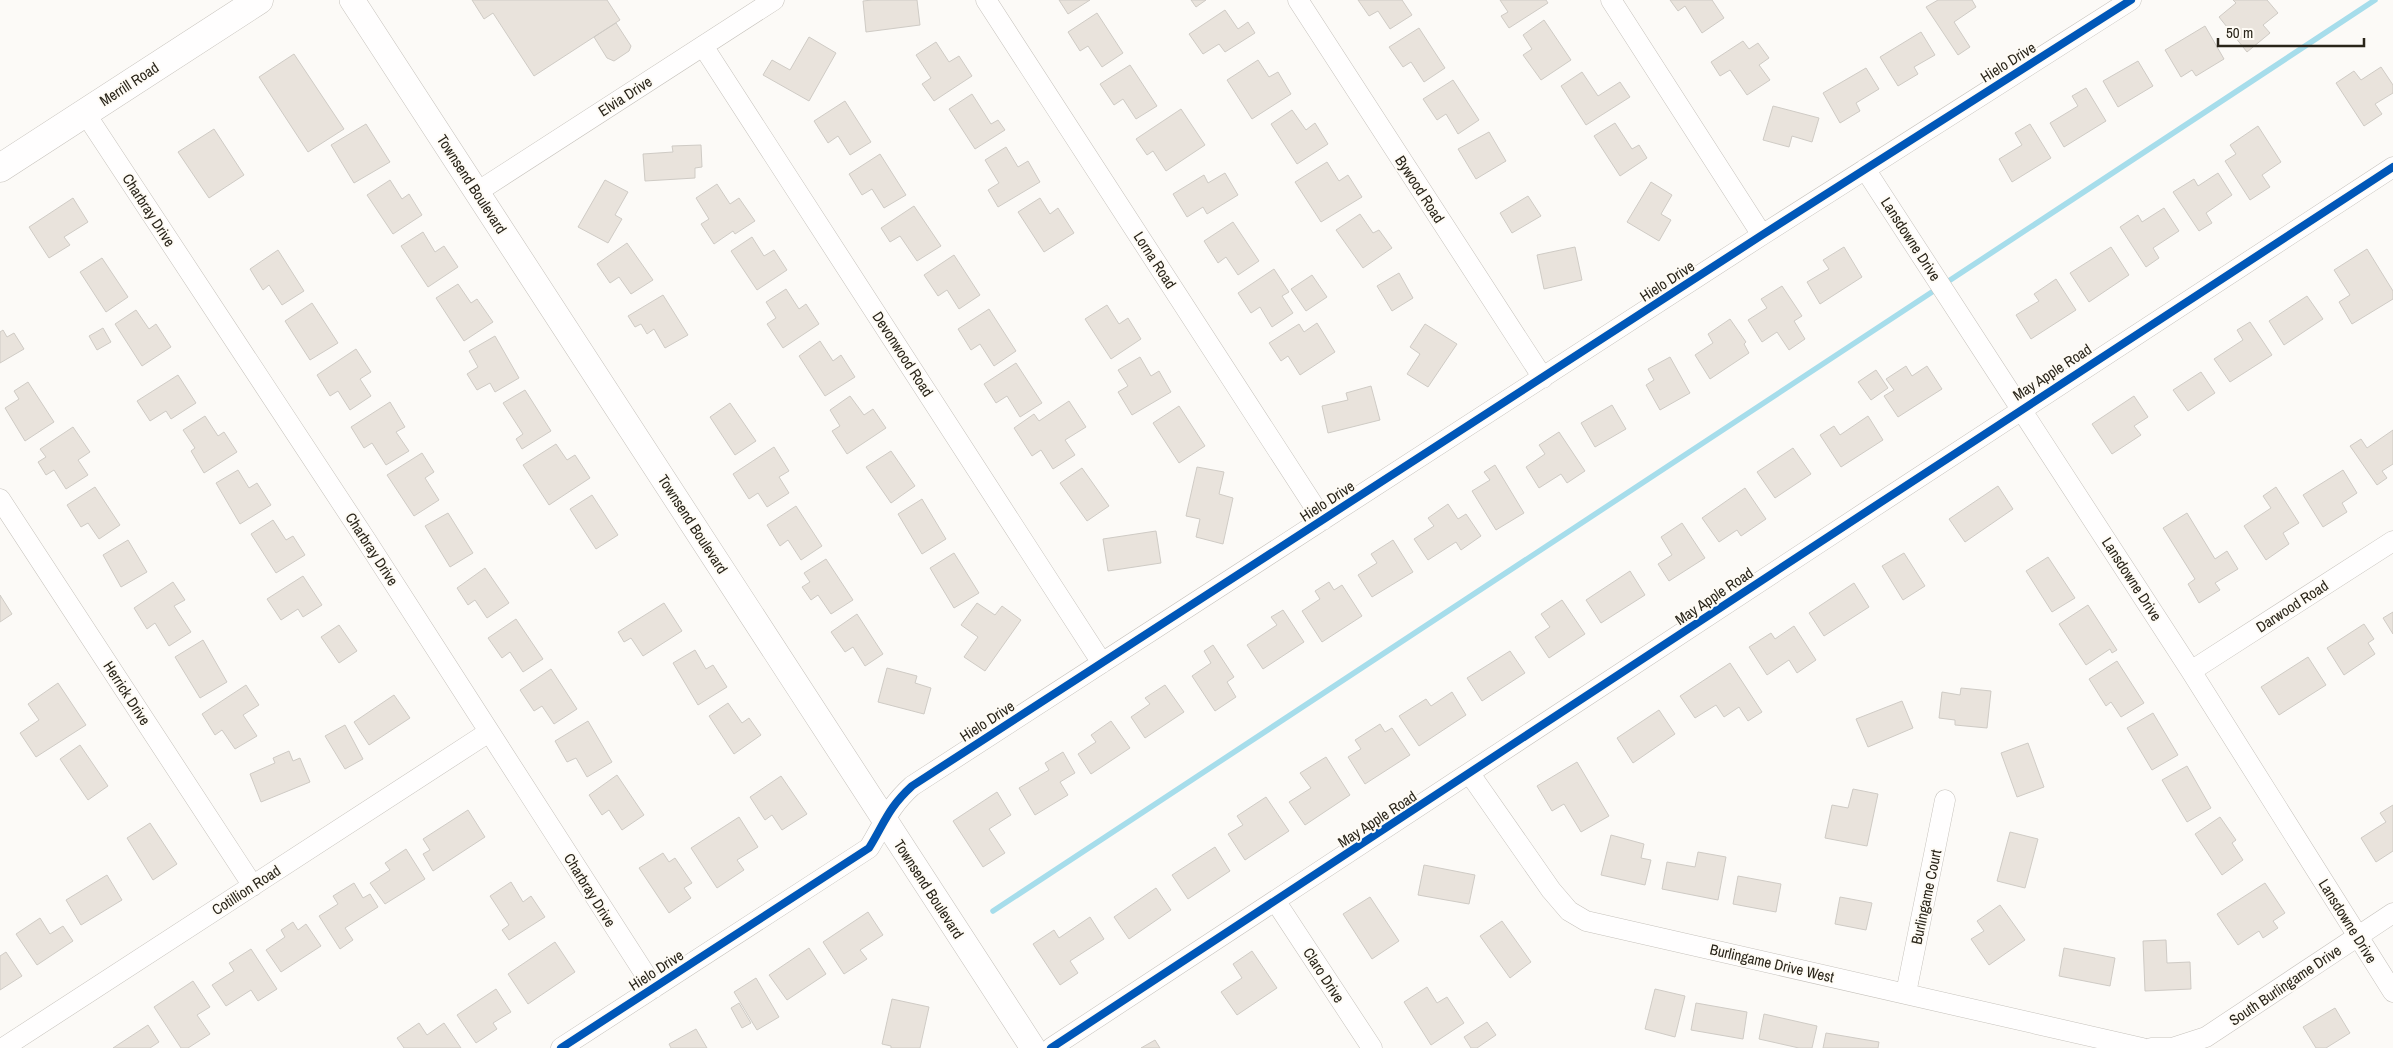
<svg xmlns="http://www.w3.org/2000/svg" width="2393" height="1048" font-family="'Archivo Narrow',sans-serif">
<rect width="100%" height="100%" fill="#fcfaf7"/>
<g fill="none" stroke-linecap="round" stroke-linejoin="round">
<path stroke="#a6ddeb" stroke-width="5.5" d="M993,911l1382,-911"/>
</g>
<path fill="#e9e3dc" stroke="#cfcbc5" d="M472,0h135l13,20 -86,56 -41,-63 -9,6z
M872,0h45l3,25 -54,7 -3,-31z
M1059,0h31l-22,14z
M1191,0h15l-10,7z
M1358,0h44l10,15 -22,14 -12,-18 -9,5z
M1500,0h46l2,3 -39,25 -8,-12 7,-4z
M1670,0h42l12,18 -22,15 -17,-27 -7,5z
M1938,0h34l4,7 -22,15 16,25 -12,8 -32,-48z
M2233,0h34l11,13 -15,12 7,8 -23,19 -28,-35 17,-14z
M1225,10l13,19 10,-7 7,11 -30,19 -6,-8 -16,10 -14,-20z
M1097,13l26,40 -21,14 -14,-21 -8,5 -12,-19z
M1544,20l27,40 -30,20 -18,-25 9,-6 -9,-14z
M616,23l15,23 -2,5 -15,10 -7,-3 -13,-21z
M2205,26l19,33 -28,17 -4,-6 -11,7 -16,-27z
M1419,28l26,40 -21,14 -13,-20 -8,5 -14,-20z
M1921,32l14,23 -21,12 4,7 -20,12 -18,-29z
M809,37l27,16 -27,48 -46,-26 9,-15 18,10z
M1743,41l6,8 9,-6 11,15 -10,7 11,15 -23,15 -17,-25 -10,6 -9,-14z
M936,42l13,20 10,-6 13,20 -38,25 -12,-17 9,-6 -15,-23z
M294,54l50,75 -36,23 -49,-75z
M1258,60l11,17 9,-5 13,22 -39,25 -25,-39z
M2138,61l15,25 -35,21 -15,-26z
M1130,65l27,41 -21,13 -13,-20 -9,6 -14,-21z
M2381,67l12,18v8l-18,11 7,10 -18,12 -28,-43 18,-12 7,9z
M1866,68l13,21 -23,14 4,8 -20,12 -17,-30z
M1582,72l16,24 22,-14 10,15 -44,28 -25,-39z
M1453,80l26,40 -21,14 -12,-20 -9,6 -14,-21z
M2086,88l20,33 -42,26 -14,-24 28,-17 -6,-10z
M972,94l19,30 7,-4 7,10 -30,19 -26,-40z
M845,101l26,41 -21,13 -12,-19 -10,7 -14,-22z
M1773,106l46,12 -7,24 -20,-6 -3,11 -26,-7z
M1181,109l24,36 -39,26 -13,-20 -6,4 -11,-16z
M1292,110l14,20 9,-7 13,21 -31,20 -26,-40z
M1615,123l17,26 7,-4 8,13 -27,18 -26,-40z
M366,124l24,38 -36,21 -23,-38z
M2030,124l21,34 -39,24 -13,-23 23,-14 -7,-12z
M2258,126l23,36 -19,13 8,12 -20,13 -25,-39 11,-7 -6,-9z
M214,129l30,46 -35,23 -31,-46z
M1489,132l17,29 -30,18 -18,-30z
M701,145l1,22 -7,1v10l-50,3 -2,-27 30,-2 -1,-6z
M1006,147l12,20 10,-6 12,21 -42,25 -10,-17 11,-7 -14,-23z
M880,154l26,41 -22,13 -12,-19 -10,6 -13,-21z
M1327,162l12,19 9,-6 14,22 -41,25 -26,-40z
M1225,173l13,22 -31,19 -4,-7 -16,10 -14,-23 31,-19 4,8z
M2218,173l14,22 -26,18 6,10 -13,8 -26,-39 21,-13 4,7z
M390,180l12,19 7,-5 13,21 -29,19 -26,-39z
M605,180l23,12 -13,23 7,4 -14,24 -30,-16z
M1651,182l21,13 -11,19 10,6 -12,21 -32,-19z
M717,184l13,20 9,-6 16,23 -20,13 -2,-3 -19,13 -13,-20 8,-5 -13,-21z
M1528,196l13,20 -29,17 -12,-20z
M73,198l15,24 -24,15 6,8 -21,13 -20,-31z
M1040,198l10,16 8,-6 16,25 -30,19 -26,-40z
M914,206l27,40 -24,15 -17,-25 -10,6 -9,-14z
M2164,208l15,23 -26,17 6,10 -13,9 -26,-40 18,-12 4,7z
M1360,214l13,19 6,-3 13,18 -29,20 -27,-38z
M1233,222l26,39 -21,14 -12,-18 -8,6 -14,-22z
M423,232l12,20 9,-6 14,21 -30,20 -27,-41z
M752,237l12,19 10,-6 13,20 -30,20 -26,-39z
M627,243l26,37 -22,14 -12,-17 -9,6 -13,-19z
M1575,247l7,33 -38,9 -7,-34z
M1844,247l18,30 -42,27 -13,-22 22,-13 -6,-9z
M2111,247l18,28 -40,27 -19,-29z
M2367,249l26,42v8l-41,25 -13,-22 11,-7 -16,-25z
M278,250l26,41 -22,14 -13,-20 -6,5 -13,-21z
M954,255l26,40 -21,14 -12,-19 -9,6 -14,-21z
M102,258l26,39 -22,15 -26,-40z
M1274,269l15,23 -7,4 11,17 -21,14 -12,-20 -9,6 -13,-20z
M1399,273l14,25 -21,13 -15,-25z
M1312,275l15,22 -21,14 -15,-22z
M2056,279l20,31 -45,29 -15,-24 23,-14 -5,-7z
M458,284l13,19 6,-4 16,23 -29,19 -28,-43z
M1782,286l20,30 -8,5 11,18 -16,11 -12,-18 -15,10 -14,-22 19,-12 -6,-9z
M786,289l13,20 7,-5 13,20 -36,24 -16,-24 9,-6 -10,-16z
M663,295l25,40 -23,13 -11,-19 -7,5 -6,-10 -6,3 -7,-11z
M2307,296l16,23 -39,26 -15,-24z
M312,303l26,40 -28,17 -25,-39z
M1107,305l12,19 9,-6 13,21 -30,20 -26,-40z
M989,309l27,42 -22,15 -14,-22 -9,6 -13,-21z
M136,310l13,19 7,-5 15,23 -29,19 -27,-42z
M1730,319l16,23 -2,2 5,9 -39,26 -15,-24 18,-12 -5,-9z
M2250,322l22,33 -42,27 -16,-23 29,-19 -6,-10z
M1317,323l18,29 -35,23 -12,-19 -7,5 -12,-18 30,-19 5,8z
M1425,324l32,20 -29,43 -21,-13 13,-20 -10,-7z
M103,328l8,14 -14,8 -8,-14z
M3,330l4,7 7,-4 10,16 -24,14v-31z
M495,336l24,42 -24,14 -5,-9 -13,7 -10,-16 11,-7 -9,-16z
M820,341l13,20 8,-6 14,22 -30,19 -26,-40z
M356,349l15,23 -11,7 11,17 -21,14 -12,-19 -8,5 -13,-21z
M1140,357l11,19 8,-5 12,21 -39,23 -14,-23 10,-6 -10,-16z
M1670,357l20,36 -30,17 -14,-25 8,-5 -6,-11z
M1016,363l26,40 -22,14 -13,-21 -11,7 -12,-19z
M1906,366l6,10 15,-10 15,23 -44,28 -14,-21 10,-6 -8,-11z
M1876,370l12,18 -17,12 -13,-18z
M2201,372l14,21 -27,18 -15,-21z
M178,375l18,28 -25,16 -5,-8 -16,10 -13,-20z
M28,382l26,40 -29,19 -20,-33 14,-9 -5,-8z
M1371,386l9,34 -52,13 -6,-27 26,-6 -2,-7z
M525,390l26,41 -29,18 -6,-10 7,-5 -20,-31z
M850,396l14,19 9,-6 13,19 -39,26 -15,-23 8,-5 -10,-16z
M2134,396l14,21 -14,9 7,9 -29,19 -20,-30z
M1069,401l17,26 -21,13 10,15 -22,14 -12,-19 -9,6 -18,-28 20,-14 5,7z
M390,402l15,25 -9,5 13,19 -23,14 -14,-22 -8,5 -13,-21z
M730,403l26,38 -21,14 -25,-38z
M1612,405l14,24 -31,18 -14,-24z
M1179,406l26,40 -26,17 -26,-40z
M205,416l13,20 6,-4 13,20 -33,21 -13,-22 4,-3 -12,-18z
M1868,416l15,24 -42,27 -21,-32 14,-9 6,9z
M73,427l17,25 -12,8 10,15 -22,14 -12,-19 -8,5 -8,-13 8,-5 -6,-8z
M2393,430v34l-11,7 5,7 -10,7 -27,-39 11,-7 6,9z
M1559,432l26,39 -18,12 -6,-9 -22,14 -13,-21 19,-13 -6,-9z
M556,444l11,16 8,-5 15,23 -41,27 -26,-40z
M774,447l15,24 -10,6 10,16 -22,14 -9,-14 -9,6 -16,-25z
M1793,448l18,26 -36,24 -18,-26z
M891,451l24,35 -24,17 -25,-36z
M422,453l12,19 -9,6 14,22 -25,16 -27,-41z
M1495,465l29,48 -28,17 -24,-39 18,-11 -6,-8z
M1197,467l27,5 -5,22 14,4 -10,46 -27,-7 4,-18 -14,-3z
M1082,468l27,38 -22,15 -27,-38z
M238,470l11,18 8,-5 14,22 -31,19 -24,-41z
M2343,470l14,23 -15,10 5,9 -24,15 -20,-32z
M1998,486l15,23 -48,33 -16,-23z
M95,487l25,38 -21,14 -11,-16 -7,4 -14,-22z
M2276,487l23,36 -16,10 6,11 -23,16 -22,-34 27,-18 -8,-12z
M1745,488l21,31 -25,17 -4,-6 -18,12 -17,-24z
M592,495l26,40 -22,14 -26,-40z
M922,499l24,40 -24,15 -24,-40z
M1448,504l10,15 8,-5 15,22 -20,14 -5,-8 -28,18 -14,-21 20,-13 -6,-8z
M796,506l26,40 -21,14 -13,-20 -8,6 -13,-21z
M448,513l25,40 -23,14 -25,-41z
M2187,513l28,46 12,-8 11,18 -23,14 5,7 -21,13 -11,-19 7,-5 -32,-51z
M273,520l13,20 7,-4 12,19 -29,18 -25,-39z
M1682,523l23,35 -36,23 -11,-17 14,-9 -11,-18z
M1156,531l5,32 -53,8 -5,-32z
M128,540l19,32 -26,15 -18,-32z
M1393,540l20,32 -41,25 -14,-22 19,-12 -6,-9z
M954,553l25,40 -25,15 -24,-40z
M1904,553l21,33 -22,14 -21,-34z
M2048,557l27,41 -23,14 -26,-41z
M826,559l27,41 -22,14 -13,-19 -7,5 -9,-13 8,-5 -6,-9z
M485,568l24,35 -22,15 -12,-18 -7,5 -11,-17z
M1630,571l15,24 -44,28 -15,-23z
M303,576l19,29 -19,12 -5,-8 -17,11 -14,-21z
M173,582l12,18 -11,6 17,26 -22,14 -14,-23 -8,6 -13,-21z
M1329,582l5,8 8,-5 20,31 -40,26 -20,-31 18,-12 -5,-8z
M1854,583l15,24 -45,29 -15,-23z
M0,595l12,19 -12,8z
M1562,600l23,34 -36,24 -14,-21 15,-10 -9,-13z
M664,603l18,28 -39,25 -12,-18 -7,4 -6,-10z
M977,603l18,12 7,-9 19,14 -36,51 -21,-14 14,-20 -17,-12z
M2088,605l29,45 -5,3 -2,-4 -24,16 -27,-41z
M1283,610l21,32 -41,27 -16,-24 30,-20 -6,-8z
M2393,612v22l-10,-16z
M857,614l26,40 -18,12 -12,-19 -8,5 -14,-20z
M516,619l27,40 -20,13 -13,-20 -8,6 -14,-20z
M2364,624l10,15 -6,4 7,11 -31,21 -17,-27z
M339,625l18,26 -18,12 -18,-26z
M1794,626l22,34 -19,13 -8,-13 -22,15 -18,-28 22,-14 4,6z
M203,640l24,42 -27,16 -25,-41z
M1213,645l21,32 -7,5 9,15 -21,14 -23,-35 19,-13 -7,-12z
M695,650l11,19 7,-4 14,22 -29,18 -25,-42z
M1510,651l15,22 -43,28 -15,-23z
M2308,657l18,28 -47,30 -18,-28z
M2117,661l27,42 -23,14 -10,-15 -5,4 -17,-27z
M1730,663l32,49 -14,9 -9,-14 -15,10 -8,-12 -21,13 -15,-22z
M887,668l30,8 -2,7 16,5 -7,26 -46,-12z
M551,669l26,40 -23,15 -12,-18 -8,5 -14,-21z
M58,683l28,42 -50,32 -16,-24 19,-13 -11,-16z
M246,685l13,20 -16,10 14,21 -22,13 -13,-19 -7,5 -13,-21z
M1165,685l19,27 -39,26 -14,-21 19,-13 -5,-6z
M1961,688l30,3 -4,37 -32,-3v-5l-16,-2 3,-26 18,3z
M1452,692l14,23 -47,31 -20,-30 27,-17 5,7z
M394,695l16,23 -41,27 -15,-23z
M1902,701l11,27 -45,19 -12,-28z
M728,703l14,20 7,-5 12,17 -27,19 -25,-38z
M1659,710l16,24 -42,29 -16,-25z
M2153,713l25,42 -26,15 -25,-42z
M588,721l24,41 -25,15 -11,-19 -9,4 -12,-21z
M1111,721l19,27 -39,26 -13,-20 18,-12 -5,-7z
M1380,724l5,8 7,-4 18,27 -45,29 -17,-27 13,-8 -6,-9z
M345,725l18,34 -18,10 -20,-33z
M2028,743l16,44 -27,10 -16,-44z
M80,745l28,41 -20,14 -28,-41z
M289,751l4,10 7,-3 10,24 -49,20 -11,-28 25,-11 -2,-5z
M1063,752l12,21 -15,9 8,13 -33,20 -16,-27 30,-18 -4,-7z
M1326,757l24,38 -45,30 -16,-23 22,-14 -11,-15z
M1577,762l32,54 -28,16 -17,-28 -12,7 -15,-25z
M2187,766l24,42 -24,14 -25,-42z
M617,775l27,40 -22,15 -13,-20 -7,5 -13,-20z
M781,776l26,38 -25,16 -10,-15 -7,5 -15,-23z
M1853,789l25,5 -11,52 -42,-8 7,-33 16,3z
M997,792l14,23 -22,14 16,24 -22,14 -30,-46z
M1266,797l23,34 -44,29 -17,-26 15,-9 -6,-9z
M2393,805v46l-17,11 -15,-24 25,-16 -6,-9z
M468,810l17,27 -52,34 -10,-17 7,-4 -7,-11z
M739,817l19,30 -21,13 7,10 -27,18 -26,-40z
M2220,817l16,23 -4,3 11,17 -21,15 -27,-41z
M150,823l27,41 -24,16 -26,-42z
M2010,832l28,7 -13,49 -28,-7z
M1611,835l33,9 -3,14 10,2 -6,25 -44,-10z
M1215,847l15,24 -42,28 -16,-24z
M406,849l19,30 -40,25 -15,-21 20,-13 -5,-7z
M1698,852l28,5 -8,43 -56,-11 5,-27 28,5z
M663,853l6,9 6,-4 17,25 -8,5 7,10 -22,15 -30,-45z
M1424,865l51,10 -6,29 -51,-9z
M107,875l15,25 -41,25 -15,-25z
M1738,876l43,8 -5,28 -43,-8z
M511,882l12,20 8,-6 14,21 -36,23 -7,-10 7,-5 -19,-29z
M354,883l9,15 7,-4 8,13 -33,21 8,12 -13,9 -21,-33 19,-12 -5,-8z
M2265,883l20,30 -12,8 5,7 -15,10 -4,-7 -21,14 -21,-31z
M1156,888l15,22 -42,29 -15,-22z
M1370,897l29,44 -27,18 -29,-45z
M1840,897l32,6 -6,27 -31,-6z
M2000,905l25,35 -36,25 -18,-26 13,-8 -7,-10z
M868,912l15,23 -23,15 7,9 -23,15 -21,-32z
M1090,917l14,22 -34,22 8,12 -18,12 -27,-41 21,-14 5,8z
M40,918l10,16 13,-8 10,15 -36,24 -21,-31z
M1502,921l29,41 -21,16 -30,-42z
M293,922l5,8 8,-6 15,22 -40,26 -15,-22 19,-13 -4,-7z
M2166,940l1,23 23,-1 1,27 -46,2 -2,-50z
M555,942l20,30 -47,32 -20,-30z
M809,948l17,26 -39,26 -18,-25z
M2064,948l51,10 -5,28 -51,-10z
M251,949l26,40 -19,12 -7,-11 -25,16 -14,-21 22,-14 -5,-8z
M1252,951l25,37 -40,27 -16,-23 21,-14 -9,-14z
M6,952l16,24 -22,14v-34z
M756,978l23,39 -22,13 -23,-38z
M193,981l17,26 -13,8 13,19 -22,14h-7l-27,-41z
M1427,987l10,16 10,-6 17,26 -33,22 -27,-43z
M496,989l15,23 -18,11 4,6 -21,14 -19,-28z
M1655,989l30,7 -10,41 -30,-8z
M892,999l37,8 -9,41h-29v-2l-9,-2z
M739,1003l12,20 -9,5 -11,-20z
M1696,1003l51,9 -4,27 -52,-9z
M2335,1008l15,25 -24,15h-10l-13,-21z
M1764,1014l53,12 -5,22h-13l-40,-9z
M1487,1022l9,13 -19,13h-6l-7,-11z
M419,1023l8,12 17,-12 17,25h-57l-7,-10z
M148,1025l11,17 -9,6h-37z
M696,1029l11,19h-36l-2,-4z
M1826,1033l53,9 -1,6h-55z
M1155,1040l5,8h-19z"/>
<g fill="none" stroke-linecap="round" stroke-linejoin="round">
<defs>
<path id="minor" d="M986,0l337,520
M1298,0l245,378
M1611,0l151,235
M703,46l399,617
M85,113l281,427 288,448
M1865,169l326,502 202,321
M477,192l297,-192
M0,499l253,387
M2191,671l202,-130
M1470,774l81,116 18,21 17,10 556,127
M1276,902l96,146
M1906,993l39,-193
M3,1048l486,-316
M561,1048l308,-200c16,-26 19,-40 43,-62l850,-551 369,-235
M1051,1048c448,-292 893,-590 1342,-881
M2151,1048h21l34,-11 187,-124"/>
<path id="tertiary" d="M352,0l681,1048"/>
<path id="secondary" d="M0,168l259,-168"/>
</defs>
<use href="#minor" stroke="#c6c2bc" stroke-width="21"/>
<use href="#tertiary" stroke="#c6c2bc" stroke-width="26"/>
<use href="#secondary" stroke="#c6c2bc" stroke-width="29"/>
<use href="#minor" stroke="#fffefe" stroke-width="20"/>
<use href="#tertiary" stroke="#fffefe" stroke-width="25"/>
<use href="#secondary" stroke="#fffefe" stroke-width="28"/>
<defs>
<path id="cycleway" d="M561,1048l308,-200c16,-26 19,-40 43,-62l850,-551 369,-235
M1051,1048c448,-292 893,-590 1342,-881"/>
</defs>
<use href="#cycleway" stroke="#fefbf5" stroke-width="11"/>
<use href="#cycleway" stroke="#0057b8" stroke-width="8"/>
</g>
<g text-anchor="middle" dominant-baseline="central" stroke-width="4" stroke-linejoin="round" paint-order="stroke">
<g font-size="15" fill="#2a251a" stroke="#fefbf5">
<text transform="translate(2008 62) rotate(-32)">Hielo Drive</text>
<text transform="translate(129 84) rotate(-33)">Merrill Road</text>
<text transform="translate(625 96) rotate(-33)">Elvia Drive</text>
<text transform="translate(472 184) rotate(57)">Townsend Boulevard</text>
<text transform="translate(1420 189) rotate(57)">Bywood Road</text>
<text transform="translate(149 210) rotate(57)">Charbray Drive</text>
<text transform="translate(1911 239) rotate(57)">Lansdowne Drive</text>
<text transform="translate(1155 260) rotate(57)">Lorna Road</text>
<text transform="translate(1667 281) rotate(-33)">Hielo Drive</text>
<text transform="translate(903 354) rotate(57)">Devonwood Road</text>
<text transform="translate(2052 372) rotate(-33)">May Apple Road</text>
<text transform="translate(1327 501) rotate(-33)">Hielo Drive</text>
<text transform="translate(693 524) rotate(57)">Townsend Boulevard</text>
<text transform="translate(372 549) rotate(57)">Charbray Drive</text>
<text transform="translate(2132 579) rotate(57)">Lansdowne Drive</text>
<text transform="translate(1714 596) rotate(-34)">May Apple Road</text>
<text transform="translate(2292 606) rotate(-33)">Darwood Road</text>
<text transform="translate(127 693) rotate(57)">Herrick Drive</text>
<text transform="translate(987 721) rotate(-33)">Hielo Drive</text>
<text transform="translate(1377 819) rotate(-33)">May Apple Road</text>
<text transform="translate(929 889) rotate(57)">Townsend Boulevard</text>
<text transform="translate(246 890) rotate(-33)">Cotillion Road</text>
<text transform="translate(590 890) rotate(58)">Charbray Drive</text>
<text transform="translate(1926 897) rotate(-78)">Burlingame Court</text>
<text transform="translate(2348 921) rotate(58)">Lansdowne Drive</text>
<text transform="translate(1772 963) rotate(13)">Burlingame Drive West</text>
<text transform="translate(656 970) rotate(-33)">Hielo Drive</text>
<text transform="translate(1324 975) rotate(57)">Claro Drive</text>
<text transform="translate(2285 985) rotate(-34)">South Burlingame Drive</text>
</g>
</g>
<path d="M2218 38v8h146v-8" fill="none" stroke="#2a251a" stroke-width="2.5"/>
<text x="2226" y="38" font-size="15" fill="#2a251a" stroke="#fefbf5" stroke-width="4" paint-order="stroke">50 m</text>
</svg>
